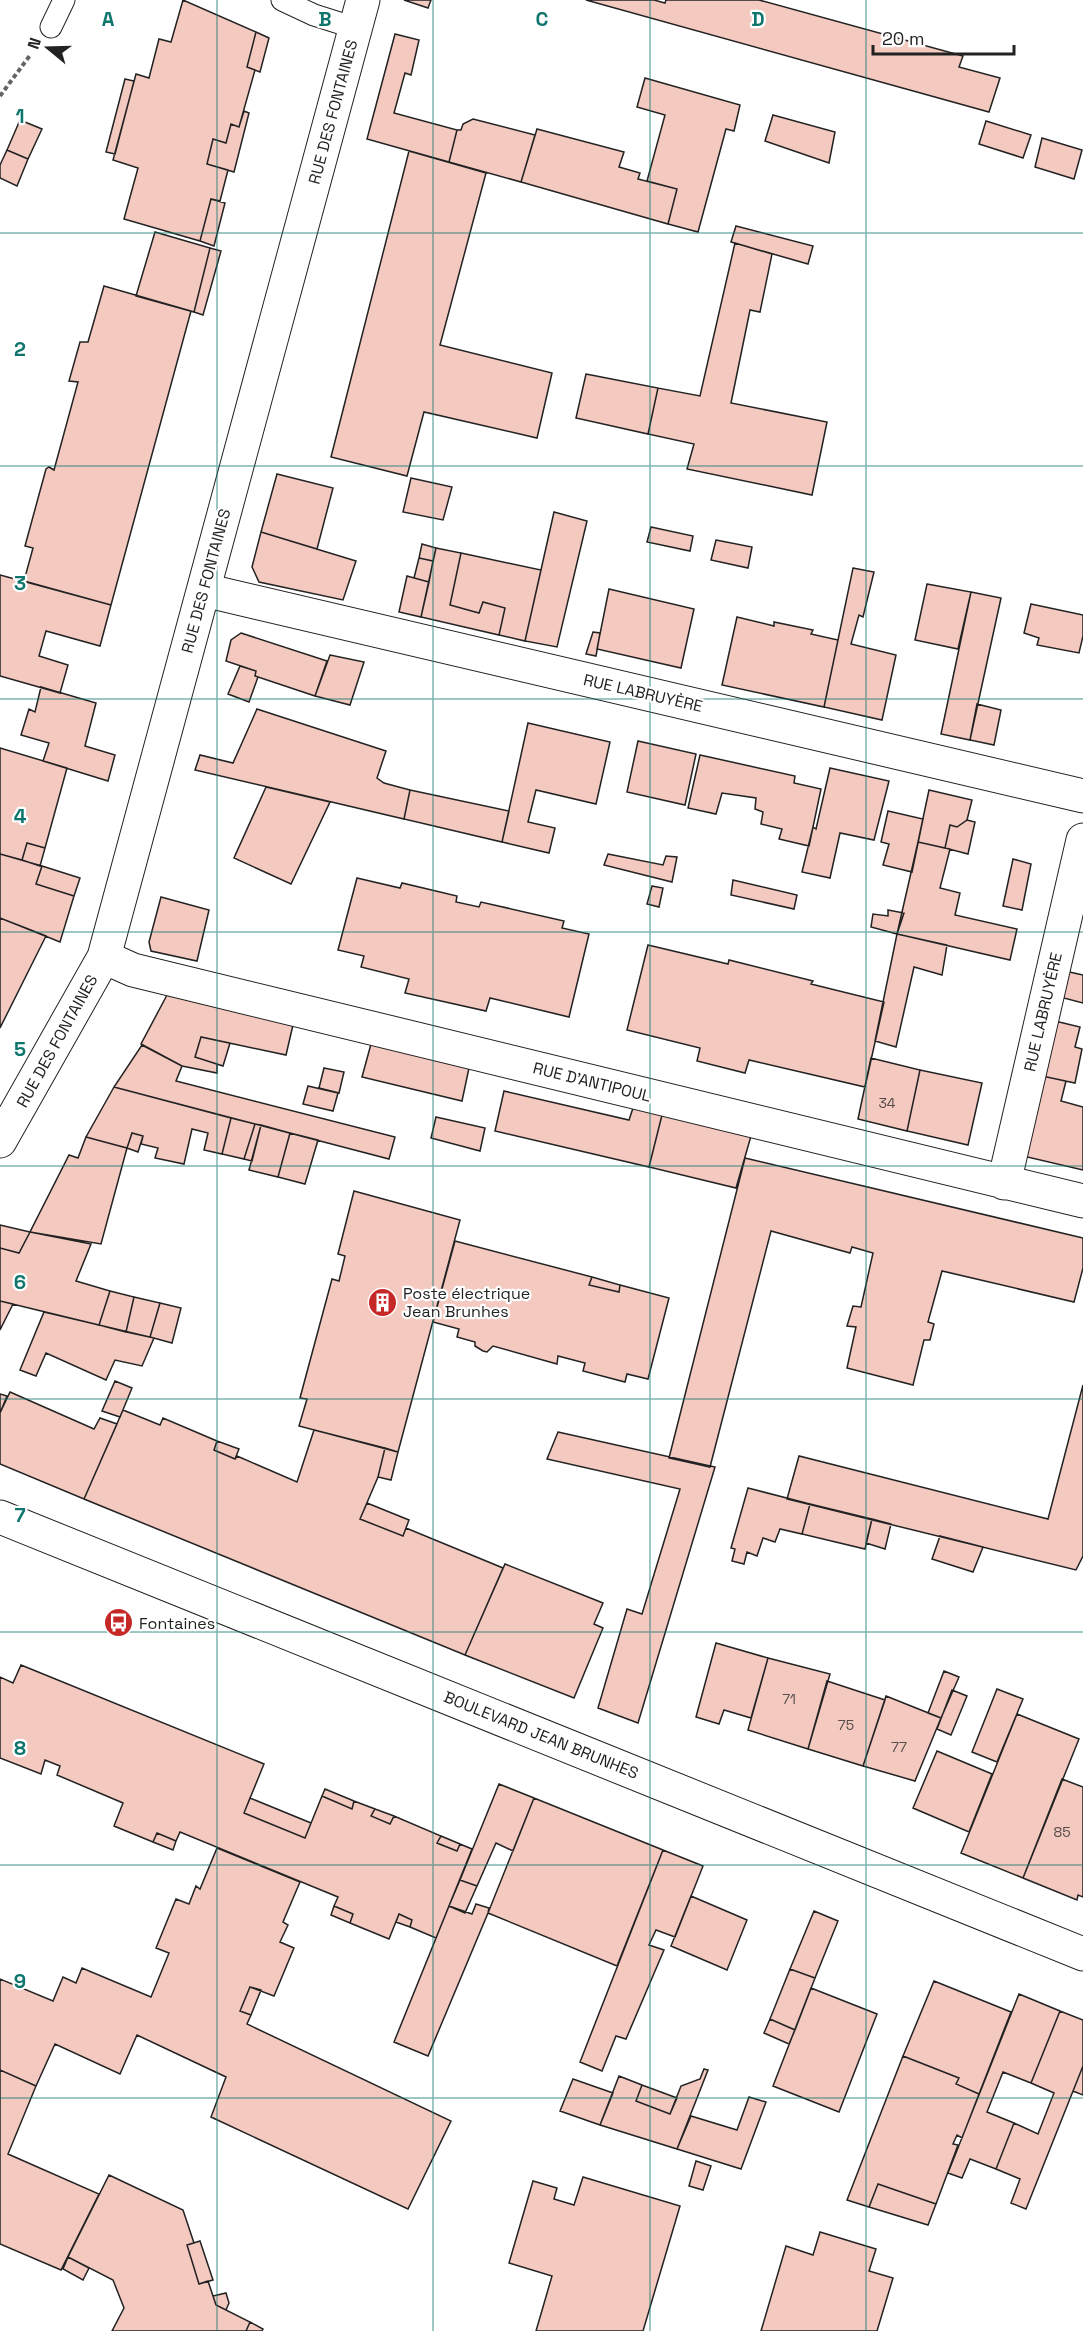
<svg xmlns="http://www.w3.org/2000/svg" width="1083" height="2331" font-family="'Space Grotesk',sans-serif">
<rect width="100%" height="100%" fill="#fff"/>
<path fill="#f3c9c0" stroke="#222" stroke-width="1.5" d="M183,0l73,32 -9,35 8,3 -16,57 -8,-3 -5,19 -13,-4 -6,25 21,6 -8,31 -9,-2 -11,42 -76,-22 14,-51 -25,-8 23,-86 13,4 10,-39 12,3z
M404,0h27l-3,8z
M586,0h68l11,3 1,-3h93l204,56 -4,11 41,11 -11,34z
M256,32l13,6 -9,34 -13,-5z
M395,34l24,6 -8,35 -6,-2 -11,40 63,17 -8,32 -82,-23z
M645,78l95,27 -6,26 -8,-2 -28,103 -30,-8 9,-35 -30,-8 18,-66 -28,-8z
M125,79l9,2 -19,73 -9,-2z
M244,111l5,2 -15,59 -27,-8 6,-25 13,4 5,-19 8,3z
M773,115l62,17 -6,31 -64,-22z
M473,119l62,16 -14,47 -72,-20 8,-32h4l2,-6z
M20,120l22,9 -14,30 -21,-9z
M986,121l45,14 -8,23 -44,-14z
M537,129l87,23 -5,15 21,6 -2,6 39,10 -9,35 -147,-42z
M1042,138l40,12 -8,29 -39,-12z
M7,150l21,9 -11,27 -17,-8v-13z
M409,151l77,22 -46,172 112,28 -15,65 -113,-26 -17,64 -76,-19z
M211,199l14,4 -11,43 -14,-5z
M736,226l77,20 -5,18 -77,-22z
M155,232l55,16 -16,64 -58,-16z
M735,243l37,11 -12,58 -10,-2 -19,93 96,19 -15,73 -125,-26 7,-25 -46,-10 10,-46 42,8z
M210,248l11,3 -18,64 -9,-3z
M104,286l87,25 -80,294 -87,-24 9,-33 -8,-2 21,-77 3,-2 5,3 24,-88 -9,-1 11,-39h8z
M586,374l72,14 -10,46 -72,-16z
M277,474l56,14 -16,61 -56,-17z
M411,478l41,9 -9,33 -40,-8z
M554,512l33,9 -30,126 -32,-6z
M651,527l42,9 -3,15 -43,-9z
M261,532l95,29 -13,39 -84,-18 -7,-15z
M716,540l36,7 -4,21 -37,-8z
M422,544l14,4 -3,13 -14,-3z
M436,548l25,5 -11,52 29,8 4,-11 22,6 -6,27 -78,-18z
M461,553l80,17 -16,71 -26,-6 6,-27 -22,-6 -4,11 -29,-8z
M419,558l14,3 -4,21 -15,-4z
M853,568l21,4 -11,45 -4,-2 -8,29 45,11 -14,65 -58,-13z
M0,575l111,30 -11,41 -54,-15 -7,25 29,9 -8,28 -60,-17z
M407,576l22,6 -8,35 -22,-5z
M927,584l44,8 -13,57 -43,-9z
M609,589l85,20 -13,59 -84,-19z
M971,592l30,6 -31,142 -29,-6z
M1031,604l52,11v21l-4,17 -42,-8 2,-7 -15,-5z
M737,617l37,9v-4l39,8 -2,4 27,6 -14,67 -102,-22z
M593,632l7,1 -4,23 -10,-2z
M241,633l86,28 -12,35 -60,-20 1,-5 -30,-10 5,-21z
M330,655l34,7 -14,43 -35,-9z
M240,666l16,5 -1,5 3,1 -9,25 -21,-8z
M41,687l55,16 -11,43 30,9 -7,26 -65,-20 6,-18 -28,-8 8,-26 6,3z
M977,704l24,6 -7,35 -24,-5z
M257,709l129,42 -9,27 7,5 26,7 -6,29 -209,-49 5,-15 33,8z
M528,723l82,19 -14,62 -60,-14 -8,32 27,6 -6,25 -47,-11z
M638,741l58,13 -11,51 -58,-13z
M0,748l67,20 -22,80 -18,-5 -5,17 -22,-6z
M700,755l95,21 -1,7 27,6 -12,57 -30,-7 3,-10 -21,-5 2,-12 -8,-3 1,-11 -34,-5 -6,21 -28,-6z
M830,768l59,13 -15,59 -34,-7 -10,45 -28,-6 11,-45 3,2z
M266,787l64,15 -39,82 -57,-26z
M410,790l99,21 -7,31 -98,-23z
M929,790l43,10 -5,20 -10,7 -7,-2 -5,23 -27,-6z
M888,811l35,8 -11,53 -29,-7 6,-21 -8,-2z
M967,820l8,2 -7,32 -23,-6 5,-23 7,2z
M918,842l32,7 -10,39 20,5 -5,22 62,14 -7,31 -113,-26z
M27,843l18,5 -5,18 -18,-6z
M0,854l42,12 -6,18 38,12 -14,46 -60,-24z
M608,854l55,11 3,-9 11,1 -5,25 -68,-17z
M1013,859l18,5 -9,46 -19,-4z
M42,866l38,12 -6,18 -38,-12z
M357,878l43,10 2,-5 55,13 -1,6 23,5 2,-5 83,19 -2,7 27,6 -20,83 -79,-19 -4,13 -81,-18 4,-14 -48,-12 3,-11 -26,-6z
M733,880l64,15 -3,14 -63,-14z
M652,886l11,2 -4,19 -12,-3z
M161,897l48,13 -12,51 -46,-10 -2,-9z
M888,910l16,3 -7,21 -26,-7 2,-13 15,2z
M0,918l46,18 -46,92z
M897,934l50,11 -5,30 -28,-8 -18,80 -21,-6z
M648,945l80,19 1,-4 84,21 -2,3 73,18 -19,85 -116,-27 -4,13 -48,-12 3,-13 -73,-18z
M1065,971l18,4v28l-23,-6z
M167,995l126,30 -7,30 -85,-18 -6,20 22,7v9l-35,-7 -41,-22z
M1055,1021l25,6 -5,20 7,2 -7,34 -33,-7z
M201,1037l29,6 -7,23 -28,-9z
M371,1044l98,24 -7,33 -100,-24z
M142,1045l40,21 -6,15 219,56 -6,22 -275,-72z
M871,1058l49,12 -13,61 -49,-12z
M324,1068l20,4 -5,21 -20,-5z
M920,1070l62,13 -14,62 -61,-14z
M1042,1076l24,5 -5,20 22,6v63l-60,-14z
M308,1086l30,7 -5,18 -30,-7z
M114,1087l117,31 -9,36 -18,-4 4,-17 -16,-4 -8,35 -29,-6 3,-10 -17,-4 2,-8 -11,-3 -5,15 -41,-11z
M504,1091l125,29 4,-12 29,7 -13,52 -154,-36z
M662,1115l89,21 -15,52 -87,-21z
M436,1117l49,11 -5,23 -49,-13z
M231,1118l24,6 -11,35 -22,-5z
M255,1124l6,1 -9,36 -8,-2z
M261,1125l29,8 -12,44 -29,-7z
M132,1133l11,3 -5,16 -11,-4z
M290,1133l28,7 -13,44 -27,-7z
M86,1137l41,11 -26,96 -71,-12 39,-77 9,3z
M745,1158l338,80v30l-9,34 -132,-31 -14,51 6,2 -4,16h-6l-11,45 -66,-17 9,-41 -9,-1 6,-20 8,1 12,-54 -21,-6 -2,6 -79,-22 -61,236 -41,-9z
M354,1191l106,29 -62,232 -99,-26 8,-27 -7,-1 32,-119 7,2 6,-25 -7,-2z
M0,1225l30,7 -11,21 -19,-5z
M30,1232l61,12 -15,37 34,10 -11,34 -99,-24v-53l19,5z
M455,1241l137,36 -3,8 30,7 1,-7 49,13 -21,81 -21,-5 -2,8 -42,-11 2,-8 -27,-7 -1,8 -64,-18 -6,6 -4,-1 -8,-5v-4l-18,-5 2,-8 -26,-7z
M592,1277l28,8 -1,7 -30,-7z
M110,1291l24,6 -8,35 -27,-7z
M134,1297l26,6 -10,34 -24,-5z
M0,1301l13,3 -13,26z
M160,1303l21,5 -9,35 -22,-6z
M44,1312l110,26 -12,28 -27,-6 -9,20 -60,-27 -10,23 -16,-6z
M115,1381l17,7 -12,29 -18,-6z
M1083,1385v171l-7,14 -289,-71 12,-43 249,63z
M10,1392l84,37 6,-11 17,6 -33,75 -84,-35v-51z
M0,1394l7,2 -7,17z
M123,1410l37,15 3,-7 54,23 -3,9 21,9 2,-3 60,26 17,-52 71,18 -7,29 -18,42 43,17 3,-8 97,40 -38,87 -381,-156z
M558,1432l157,35 -77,256 -40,-15 29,-99 15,5 38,-125 -133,-30z
M217,1441l22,8 -4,10 -21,-9z
M385,1448l13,4 -7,28 -13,-3z
M748,1488l62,16 -8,30 -22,-5 -5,13 -12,-4 -6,18 -10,-4 -3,12 -12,-3 3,-12 -4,-1z
M367,1503l42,17 -6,16 -43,-17z
M810,1504l62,15 -7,30 -63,-15z
M872,1519l19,5 -6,25 -19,-6z
M940,1536l43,11 -10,25 -41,-13z
M505,1564l98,39 -9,21 9,4 -29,70 -109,-43z
M716,1643l52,15 -17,60 -27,-8 -5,14 -23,-7z
M768,1658l62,16 -22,75 -60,-19z
M21,1665l243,99 -20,49 61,25 17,-42 30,13 2,-8 21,8 -4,7 19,8 4,-8 47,20 -4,7 20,8 3,-7 12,5 -36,89 -26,-11 2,-7 -13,-6 -10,25 -39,-16 3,-9 -19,-8 4,-9 -158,-65 -4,9 -19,-8 -4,9 -39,-16 9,-23 -66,-28 3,-9 -15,-6 -4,14 -41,-16v-81l13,6z
M944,1671l15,6 -18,41 -13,-5z
M827,1681l58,19 -22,66 -55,-17z
M997,1689l26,10 -26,63 -25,-10z
M952,1690l15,6 -16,39 -14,-6z
M886,1696l55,22 -26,63 -52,-15z
M1017,1714l62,25 -56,139 -62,-25z
M937,1751l55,23 -23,58 -56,-24z
M1062,1779l21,8v110l-5,-2 -1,5 -54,-22z
M499,1784l35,14 -21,53 -17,-8 -19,43 -17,-6z
M325,1789l29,12 -2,8 -30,-13z
M250,1798l61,25 -6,15 -61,-25z
M534,1798l129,52 -46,116 -129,-53z
M375,1809l19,7 -4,8 -19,-8z
M157,1833l19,8 -3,9 -20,-8z
M441,1836l19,8 -3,7 -20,-8z
M217,1848l83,34 -17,40 5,3 -8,17 14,6 -20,48 -24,-9 -10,24 11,4 -4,9 204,97 -43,88 -197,-92 15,-40 -89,-42 -17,39 -65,-30 -19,42 -36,-16v-91l53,22 10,-24 13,6 6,-15 69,29 18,-44 -13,-5 20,-49 13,5 7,-18 4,3z
M663,1850l40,16 -28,71 -19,-7 -7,15 15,5 -38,89 -10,-3 -14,35 -22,-9z
M460,1880l17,6 -12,27 -16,-7z
M691,1896l56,24 -20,50 -56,-24z
M476,1904l13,4 -1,5 -60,143 -34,-14 55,-136 23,8z
M334,1906l19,8 -3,9 -19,-8z
M814,1911l24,10 -23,57 -25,-9z
M399,1914l13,6 -2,7 -14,-5z
M790,1969l25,9 -20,52 -25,-11z
M934,1981l77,31 -32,82 -23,-10 3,-6 -56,-22z
M250,1987l11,3 -10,25 -11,-4z
M811,1988l66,26 -38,98 -66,-26z
M1019,1994l41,17 -29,72 -28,-11 -16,40 27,11 -18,46 -26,-10 -8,19 -14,-5z
M1060,2011l23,9v46l-57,143 -15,-6 9,-24 -24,-10 18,-46 24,11 16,-41 -23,-10z
M770,2019l25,11 -6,14 -25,-11z
M903,2056l56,22 -3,6 23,10 -17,44 -5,-3 -4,9 5,1 -22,59 -58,-20 -9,23 -22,-7z
M1083,2066v29l-10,-4z
M704,2069l4,1 -31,79 -77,-24 19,-49 23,9 -6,16 34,13 11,-28 19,-7z
M0,2070l36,16 -28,68 91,40 -38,76 -61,-26z
M573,2079l40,14 -13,32 -40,-14z
M642,2085l35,13 -7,16 -34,-13z
M749,2097l17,5 -25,67 -64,-20 14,-33 46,14z
M696,2161l15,5 -8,24 -14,-4z
M109,2175l74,35 11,33 -7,2 12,39 9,-3 8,24 34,17 -4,9h-134l12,-23 -11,-28 -45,-23z
M583,2177l97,29 -37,125h-107l16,-55 -43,-13 24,-82 24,7 -3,11 20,6z
M878,2184l58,20 -8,21 -59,-18z
M820,2232l56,17 -7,22 24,7 -16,53h-116l25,-85 27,9z
M200,2241l13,39 -14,4 -12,-39z
M68,2257l21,11 -6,12 -20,-11z
M226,2293l3,10 -3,7 -10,-5 -3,-9z
M250,2322l13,7 -1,2h-16z"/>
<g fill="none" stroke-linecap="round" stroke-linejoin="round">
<defs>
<path id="service" d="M282,0l32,15 41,13
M51,27l13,-27"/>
<path id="minor" d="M204,590l879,206
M104,957l29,13 950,231
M0,1141l104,-184 259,-957
M1004,1183l79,-343
M0,1517l1083,437"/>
</defs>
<use href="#service" stroke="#222" stroke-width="23"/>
<use href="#minor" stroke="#222" stroke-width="35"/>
<path stroke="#646464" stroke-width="4" stroke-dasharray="4.5 3" stroke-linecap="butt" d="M0,96l31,-42"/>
<use href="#service" stroke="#fff" stroke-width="21"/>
<use href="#minor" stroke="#fff" stroke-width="33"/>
</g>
<path fill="none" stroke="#0f766e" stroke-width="1.5" stroke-opacity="0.55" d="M217,0v2331M433,0v2331M650,0v2331M866,0v2331M0,233h1083M0,466h1083M0,699h1083M0,932h1083M0,1166h1083M0,1399h1083M0,1632h1083M0,1865h1083M0,2098h1083"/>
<defs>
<symbol id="building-disc" viewBox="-11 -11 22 22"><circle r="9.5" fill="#c62828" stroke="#fff"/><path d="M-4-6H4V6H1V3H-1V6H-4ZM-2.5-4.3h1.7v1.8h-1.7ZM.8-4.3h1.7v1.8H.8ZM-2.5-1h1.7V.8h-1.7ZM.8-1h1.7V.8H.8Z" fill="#fff"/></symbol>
<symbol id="bus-disc" viewBox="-11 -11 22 22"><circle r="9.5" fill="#c62828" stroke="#fff"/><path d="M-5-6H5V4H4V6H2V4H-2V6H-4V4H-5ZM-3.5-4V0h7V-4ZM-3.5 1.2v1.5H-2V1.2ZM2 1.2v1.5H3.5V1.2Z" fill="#fff"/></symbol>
</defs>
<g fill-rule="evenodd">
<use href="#building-disc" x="366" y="1286" width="33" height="33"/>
<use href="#bus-disc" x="102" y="1606" width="33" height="33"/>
</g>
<g text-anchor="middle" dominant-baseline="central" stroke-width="4.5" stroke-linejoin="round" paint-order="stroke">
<g font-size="14" fill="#564c4a">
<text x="887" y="1103">34</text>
<text x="789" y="1699">71</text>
<text x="846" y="1725">75</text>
<text x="899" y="1747">77</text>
<text x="1062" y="1832">85</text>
</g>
<g font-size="16" fill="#222" stroke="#fff">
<text transform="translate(333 112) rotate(-75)">RUE DES FONTAINES</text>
<text transform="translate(206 581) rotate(-75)">RUE DES FONTAINES</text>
<text transform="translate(643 693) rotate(13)">RUE LABRUYÈRE</text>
<text transform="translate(1043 1012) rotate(-77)">RUE LABRUYÈRE</text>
<text transform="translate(57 1041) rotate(-61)">RUE DES FONTAINES</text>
<text transform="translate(592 1082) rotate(14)">RUE D'ANTIPOUL</text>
<text transform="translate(541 1735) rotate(22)">BOULEVARD JEAN BRUNHES</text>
</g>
<g font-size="16" fill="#222" stroke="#fff" text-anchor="start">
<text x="403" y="1293">Poste électrique<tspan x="403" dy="18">Jean Brunhes</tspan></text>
<text x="139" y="1623">Fontaines</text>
</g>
</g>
<g font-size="20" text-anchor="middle" font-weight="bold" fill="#0f766e" stroke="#fff" stroke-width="4.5" stroke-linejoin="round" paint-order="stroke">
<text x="108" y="26">A</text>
<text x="325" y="26">B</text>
<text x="542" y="26">C</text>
<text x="758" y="26">D</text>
<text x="20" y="123">1</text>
<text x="20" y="356">2</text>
<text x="20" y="590">3</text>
<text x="20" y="823">4</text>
<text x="20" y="1056">5</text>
<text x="20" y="1289">6</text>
<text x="20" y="1522">7</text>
<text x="20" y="1755">8</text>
<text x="20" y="1988">9</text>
</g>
<g transform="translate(48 48) rotate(289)" stroke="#ffffff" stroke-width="4.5" paint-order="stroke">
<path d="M0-4.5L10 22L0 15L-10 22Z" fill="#222222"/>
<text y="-9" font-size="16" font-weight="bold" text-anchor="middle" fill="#222222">N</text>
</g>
<path d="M873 45v9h141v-9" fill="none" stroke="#222222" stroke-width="3"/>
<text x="882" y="45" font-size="18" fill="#222222" stroke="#ffffff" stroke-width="4.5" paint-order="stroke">20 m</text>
</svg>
